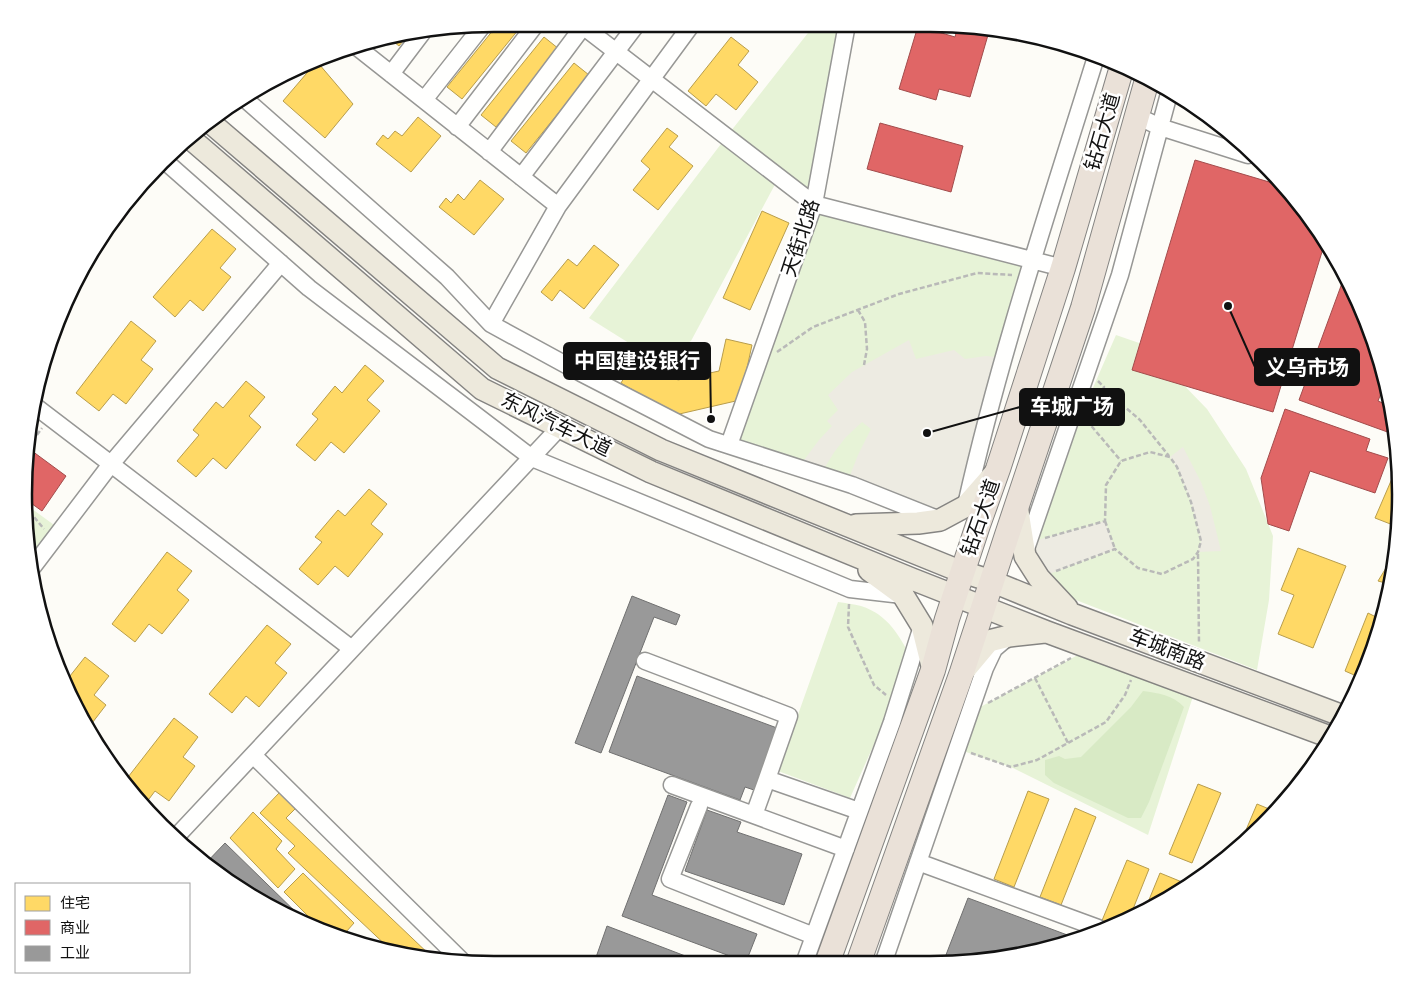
<svg xmlns="http://www.w3.org/2000/svg" width="1424" height="988" font-family="Spectral,'Noto Sans SC',serif">
<rect width="100%" height="100%" fill="#fdfcf7"/>
<path fill="#e7f3d7" d="M815,24h32l-33,180 219,57 -67,245 -237,-61 85,-241 -35,-27 -88,164 -35,19 -67,-42 138,-182z
M1116,335l29,10 62,64 39,60 27,67 -4,64 -12,70 -207,-80 -23,-47 7,-20z
M28,506l33,24 -29,38 -4,-12z
M838,602c7,1 16,2 23,4 28,9 38,30 51,53l-62,139 -72,-27z
M1091,648l105,39 -48,148 -137,-68 -54,-18 12,-36z"/>
<path fill="#d8eac5" d="M1143,691c15,2 30,4 41,16l-35,95 -8,16h-13l-74,-35 -9,-8v-15l14,-4 6,3 16,-2 50,-50z"/>
<path fill="#edebe2" d="M909,340l7,19 38,-9 11,9 21,-3 18,2 -38,148 -26,14 -93,-37 11,-28 13,-26 -9,-7 -16,15 -11,14 -15,24 -22,-7 21,-28 13,-14 -5,-5 11,-11 -10,-15 24,-23z
M1183,447l18,35 9,24 11,45 -23,1 3,-11 -10,-39 -14,-35 -7,-10z
M1105,521l10,28 -76,29 -12,-35z"/>
<path fill="#ffd966" stroke="#b89d4c" d="M498,24h25l-61,75 -15,-12z
M609,24h13l-5,6z
M408,35l-9,11 -10,-8z
M544,37l15,12 -63,78 -15,-12z
M731,37l18,14 -11,14 20,17 -22,28 -20,-16 -10,12 -18,-15z
M574,63l15,12 -63,78 -15,-12z
M319,64l34,40 -28,34 -42,-37 29,-34z
M418,117l23,19 -30,36 -35,-28 7,-9 5,4 7,-8 7,5z
M667,128l11,8 -9,11 24,19 -35,44 -25,-20 17,-21 -9,-8z
M480,180l24,19 -30,36 -35,-28 7,-9 5,5 7,-9 6,6z
M762,211l27,12 -39,87 -27,-12z
M212,229l24,20 -16,19 11,9 -28,34 -13,-11 -15,17 -22,-20z
M594,245l25,20 -35,44 -24,-19 -8,11 -11,-9 27,-33 9,7z
M131,321l25,20 -15,19 12,9 -27,35 -13,-10 -14,17 -23,-18z
M726,339l26,6 -12,55 -65,15 -54,-32 16,-27 41,24 41,-9z
M365,365l19,16 -17,19 13,11 -36,42 -13,-11 -16,19 -19,-16 22,-26 -6,-5 23,-28 7,7z
M246,381l19,16 -16,19 12,11 -35,42 -13,-11 -17,19 -19,-16 22,-26 -6,-5 23,-28 7,6z
M1397,467l2,44 -6,14 -18,-7z
M369,489l18,15 -16,20 12,10 -35,43 -13,-11 -17,19 -19,-16 23,-27 -7,-5 23,-27 7,6z
M1298,548l48,18 -33,82 -35,-14 16,-39 -13,-5z
M167,552l25,19 -15,19 12,10 -27,34 -13,-10 -14,18 -23,-18z
M1394,555l-5,29 -11,-3z
M1389,589l-5,26 -23,63 -16,-7 23,-58 8,4z
M267,625l24,19 -16,19 12,10 -28,34 -13,-11 -14,17 -23,-19z
M85,657l24,19 -15,19 12,10 -17,22 -17,-25 -6,-21z
M174,718l24,19 -15,20 12,9 -26,35 -14,-10 -12,16 -18,-26z
M1198,784l23,9 -29,70 -23,-9z
M1028,791l21,8 -35,88 -20,-8z
M279,793l16,16 -9,9 147,140 -41,-7 -104,-98 7,-7 -35,-33z
M1257,804l17,7 -36,38z
M1075,808l21,9 -35,88 -21,-8z
M253,812l29,29 -6,8 19,20 -17,19 -48,-50z
M1127,860l22,9 -20,50 -22,6 -6,-2z
M303,873l51,50 -8,9 10,10 -35,-13 -37,-37z
M1160,873l22,9 -2,6 -36,24z"/>
<path fill="#e06666" stroke="#a24c4c" d="M918,26l37,11 3,-11 30,9 -18,62 -31,-8 -3,11 -37,-11z
M880,123l83,23 -12,46 -84,-23z
M1195,160l91,27 39,55 -52,170 -141,-42z
M1345,275l30,68 10,40 -7,18 12,5 5,23 -2,5 -94,-34z
M1285,409l85,30 -4,12 22,7 -13,35 -65,-22 -21,60 -21,-7 -7,-46z
M28,448l38,28 -24,35 -14,-10z"/>
<path fill="#999" stroke="#707070" d="M632,596l48,19 -4,10 -22,-8 -53,136 -26,-10z
M637,676l140,52 -23,62 -9,-3 -5,13 -131,-48z
M668,795l19,7 -35,93 105,39 -11,28 -124,-46z
M707,810l34,12 -4,10 65,22 -18,51 -99,-34z
M225,843l83,81 -22,-8 -81,-52z
M968,898l102,38 -78,24h-48z
M607,926l94,36 -107,1z"/>
<g fill="none" stroke-linecap="round" stroke-linejoin="round">
<defs>
<path id="minor" d="M580,24l234,180 249,64
M357,47l201,159
M391,74l31,-41
M244,98l203,179 44,47 90,49 128,66 143,46 88,35
M424,100l59,-75
M1137,116l23,11 88,28
M457,127l79,-103
M489,152l96,-128
M166,162l143,126 223,170 318,131 52,6
M521,177l116,-153
M491,324l67,-118 134,-182
M35,406l76,58 241,185
M729,445l85,-241 33,-180
M966,505c34,-151 83,-297 129,-445
M1026,549l94,-274 50,-185
M32,568l79,-104 170,-201
M645,661l144,55 -22,63 92,32
M253,755l211,208
M672,785l174,64
M699,806l-29,73 144,57
M754,815l13,-36
M176,837l384,-410
M918,862l180,66
M805,961l87,-239 30,-96
M884,961l101,-293 9,-19 13,-11"/>
<path id="major" d="M211,123l286,245 164,82 296,120 34,11 81,33 271,102
M191,139l291,250 169,83 261,107 135,53 283,105
M1017,505l8,51 14,22 28,30
M856,525l62,-2 22,-3 26,-14 29,-33
M869,570l34,25 19,31 11,44
M963,672l26,-31 20,-5 36,-4"/>
<path id="highway" d="M828,961l105,-291 14,-51 31,-94 20,-56 65,-201 58,-198
M859,961l103,-289 45,-137 76,-227 64,-228"/>
</defs>
<use href="#minor" stroke="#979795" stroke-width="19"/>
<use href="#major" stroke="#858482" stroke-width="24"/>
<use href="#highway" stroke="#858482" stroke-width="26"/>
<path stroke="#b9b9b8" stroke-width="2.5" stroke-dasharray="5 2.5" stroke-linecap="butt" d="M858,310l7,12 2,27 -3,16
M777,352l36,-25 86,-33 78,-21 35,2
M1098,381l6,6 -16,35 33,39
M1099,398l27,10 14,12 29,36
M28,447l14,-19
M28,513l6,4 10,12
M1105,521l10,28
M1045,538l60,-17 1,-36 15,-24 29,-9 20,5 7,10 14,35 10,39 -3,11 -5,7 -31,15 -24,-6 -23,-19 -59,22
M1198,554l1,89
M849,604l-1,23 26,58 12,10
M1035,678l33,65
M988,703l83,-45
M971,753l40,14 26,-7 69,-38 19,-27 6,-15"/>
<use href="#minor" stroke="#fffffe" stroke-width="16"/>
<use href="#major" stroke="#ede9dc" stroke-width="21"/>
<use href="#highway" stroke="#eae1d8" stroke-width="24"/>
</g>
<g text-anchor="middle" dominant-baseline="central" stroke-width="5" stroke-linejoin="round" paint-order="stroke">
<g font-size="20" fill="#111" stroke="#fff">
<text transform="translate(1103 132) rotate(-74)">钻石大道</text>
<text transform="translate(801 238) rotate(-72)">天街北路</text>
<text transform="translate(556 425) rotate(26)">东风汽车大道</text>
<text transform="translate(981 518) rotate(-71)">钻石大道</text>
<text transform="translate(1167 650) rotate(21)">车城南路</text>
</g>
</g>
<path d="M0 0H1424V988H0ZM494 32H930A462 462 0 0 1 1392 494V494A462 462 0 0 1 930 956H494A462 462 0 0 1 32 494V494A462 462 0 0 1 494 32Z" fill="#fff" fill-rule="evenodd"/>
<path fill="none" stroke="#111" stroke-width="2.5" d="M494 32H930A462 462 0 0 1 1392 494V494A462 462 0 0 1 930 956H494A462 462 0 0 1 32 494V494A462 462 0 0 1 494 32Z"/>
<path fill="none" stroke="#111" stroke-width="2" d="M711 419L710 361M1228 306L1255 367M927 433L1020 407"/>
<g fill="#111" stroke="#fff" stroke-width="2">
<circle cx="711" cy="419" r="5"/>
<circle cx="1228" cy="306" r="5"/>
<circle cx="927" cy="433" r="5"/>
</g>
<g fill="#111" stroke="#111" stroke-width="2">
<rect x="564" y="343" width="146" height="36" rx="5"/>
<rect x="1255" y="349" width="104" height="36" rx="5"/>
<rect x="1020" y="389" width="104" height="36" rx="5"/>
</g>
<g font-size="21" text-anchor="middle" font-weight="bold" fill="#fff">
<text x="637" y="368">中国建设银行</text>
<text x="1307" y="375">义乌市场</text>
<text x="1072" y="414">车城广场</text>
</g>
<rect x="15" y="883" width="175" height="90" fill="#ffffff" stroke="#a0a0a0"/>
<rect x="25" y="896" width="25" height="15" fill="#ffd966" stroke="#a0a0a0"/>
<text x="60" y="908" font-size="15" fill="#111111">住宅</text>
<rect x="25" y="920" width="25" height="15" fill="#e06666" stroke="#a0a0a0"/>
<text x="60" y="933" font-size="15" fill="#111111">商业</text>
<rect x="25" y="946" width="25" height="15" fill="#999999" stroke="#a0a0a0"/>
<text x="60" y="958" font-size="15" fill="#111111">工业</text>
</svg>
